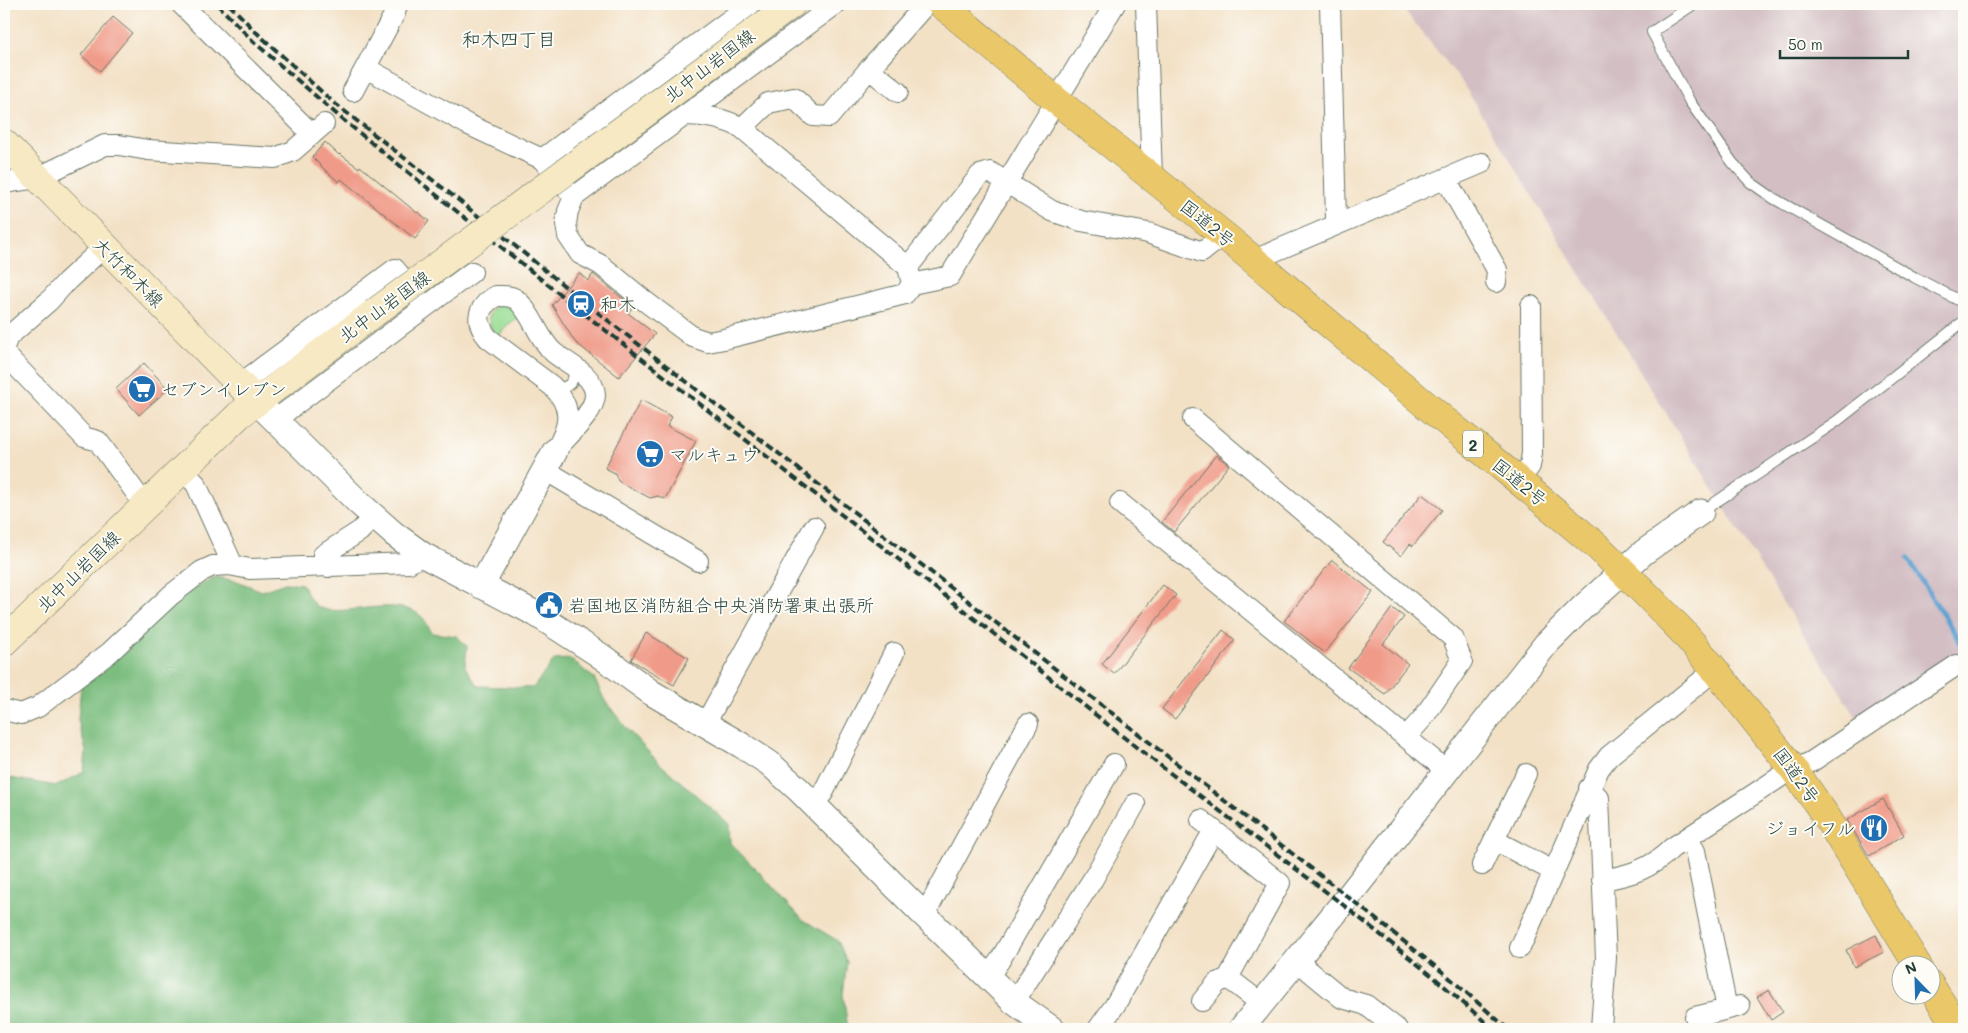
<svg xmlns="http://www.w3.org/2000/svg" width="1968" height="1033" font-family="Mali,'Klee One',sans-serif">
<rect width="100%" height="100%" fill="#fdfcf7"/>
<filter id="ink" filterUnits="userSpaceOnUse"><feTurbulence type="fractalNoise" baseFrequency=".02" numOctaves="2"/><feDisplacementMap in="SourceGraphic" scale="10" xChannelSelector="R" yChannelSelector="G"/><feConvolveMatrix kernelMatrix="1 2 1 2 8 2 1 2 1" color-interpolation-filters="sRGB"/></filter>
<filter id="wash" filterUnits="userSpaceOnUse"><feTurbulence type="fractalNoise" baseFrequency=".0096" numOctaves="4" result="noise"/><feDisplacementMap in="SourceGraphic" scale="20" xChannelSelector="R" yChannelSelector="G"/><feGaussianBlur stdDeviation="1.12" result="paint"/><feColorMatrix in="noise" values="0 0 0 0 0 0 0 0 0 0 0 0 0 0 0 0 0 1.4 0 .05"/><feComposite in="paint" operator="in"/></filter>
<g filter="url(#wash)">
<rect width="100%" height="100%" fill="#f3e1c6"/>
<path fill="#d2bec3" d="M1399,4h565v647l-105,70 -79,-123 -320,-519z"/>
<path fill="#9bde96" stroke="#5d8e65" d="M502,304l8,1 9,12 -12,8 -10,13c-8,-15 -15,-26 5,-34z"/>
<path fill="#7cbd7f" stroke="#4e7d5a" d="M215,577l22,4 25,10 23,-8 17,1c4,6 7,15 12,20 18,19 82,-12 108,13 4,4 7,11 10,16l25,3 10,10 -2,21 13,19 55,2 21,-28 16,-1 24,19 11,23 23,29 31,33 70,61 1,19 27,27 45,49 36,22 9,21 -4,32 5,35h-844v-266l6,15 47,8 27,-14 2,-21 -8,-31 3,-35 106,-93z"/>
<g fill="none" stroke-linecap="round" stroke-linejoin="round">
<path stroke="#5ca2d2" stroke-width="5" d="M1908,559l56,89"/>
</g>
<g id="blocks">
<path fill="#f09b89" d="M113,17l19,16 -32,38 -19,-16z
M325,142l14,13 1,-1 19,14 1,-2 57,47 1,-1 11,9 -14,18 -74,-60 -2,3 -13,-11 -14,-14z
M579,273l9,8 5,-7 40,33 -5,6 27,21 -36,43 -44,-35 -23,-37z
M144,363l24,26 -29,26 -23,-26z
M641,400l31,17 -5,9 29,15 -31,58 -7,-3 -8,2 -32,-17 -3,-8 -10,-5z
M1216,455l13,10 -55,67 -12,-10z
M1422,494l20,16 -29,36 -3,-2 -9,12 -18,-14z
M1332,560l41,32 -48,61 -41,-32z
M1163,585l13,10 -62,79 -12,-10z
M1392,608l12,9 -21,27 25,20 -23,30 -37,-26z
M1223,630l12,10 -60,79 -13,-10z
M646,633l43,25 -15,27 -43,-25z
M1883,799l21,36 -35,21 -22,-36z
M1876,935l8,17 -30,15 -8,-17z
M1769,990l14,22 -12,8 -14,-23z"/>
</g>
</g>
<g filter="url(#ink)">
<use href="#blocks" fill-opacity="0" stroke="#697667" stroke-width="1"/>
<g fill="none" stroke-linecap="round" stroke-linejoin="round">
<defs>
<path id="service" d="M1694,4l-42,28 38,70 42,60 18,20 23,16 141,79 50,26
M555,387c12,4 24,-8 16,-20
M1701,512l136,-91 127,-100"/>
<path id="minor" d="M181,4l131,130
M836,4l-262,193 -6,14 -2,13 2,12 12,18 21,11 45,37 47,35 15,5 16,-3 181,-45 7,-10 38,-8 165,-272
M1146,4l6,173
M1330,4l6,215 2,5
M366,68l101,56 75,35
M353,91l42,-78 2,-9
M898,92l-29,-23 57,-65
M685,115c20,0 38,3 57,13l166,139
M742,128l26,-25 26,-5 19,18 16,1 40,-48
M1446,179l51,91 -1,12
M4,183l33,-5 68,-33h14l29,5 127,8 18,-7 31,-27
M566,188l-24,-29 209,-155
M1256,263l5,-6 221,-94
M912,284l-4,-17 72,-92 10,-3 62,39 29,10 67,12 54,19 21,-17
M496,296c8,0 16,-1 22,5 15,14 20,37 35,51 13,11 42,23 42,43 0,18 -29,42 -40,56 15,-25 19,-43 -3,-65l-64,-48c-14,-17 -11,-31 8,-42z
M4,347l4,-10 41,-36 18,-20 37,-34
M4,353l80,84 14,4 41,56 8,7
M240,384l155,-115 23,29
M1193,419l260,219 9,23 -39,57 -17,19
M275,420l197,-148
M182,470l14,14 34,75 -1,6
M545,470l153,91
M1519,481l11,-15 2,-13 -1,-147
M1120,503l327,268
M328,567l-5,-12 37,-24 14,-15
M4,710l17,4 17,-7 71,-54 62,-58 31,-24 11,-5 16,-1 21,4 159,-6 14,-8
M705,724l109,-197
M1589,788l10,10 7,160 -5,71
M813,803l10,-10 71,-140
M1201,820l79,63 -52,95 -11,5 -15,18
M1687,838l8,13 32,158
M1494,840l59,31
M1482,865l44,-91
M1602,880c29,-5 49,-11 70,-32l111,-73 28,-13 146,-97
M921,912l9,-7 98,-181
M1520,948l79,-179 10,-13 106,-86
M1297,961l45,37 24,7 31,24
M989,976l11,-16 114,-196
M1228,978l34,26
M1014,1002l79,-123 42,-75
M1695,1017l45,-11
M1098,1029l17,-24 95,-168 5,-5"/>
<path id="tertiary" d="M256,401l104,103 34,30 29,21 113,59 62,40 54,39 89,52 28,18 30,27 122,122 93,90 38,27
M481,586l74,-135
M1241,1029l107,-132 198,-253 36,-36 62,-56 57,-40"/>
<path id="secondary" d="M694,77l98,-73
M4,143l252,258
M4,642l235,-227 135,-102"/>
<path id="trunk" d="M941,4l116,97 174,140 190,160 98,80 80,67 47,46 36,37 33,39 79,100 32,46 92,150
M1930,985l28,44"/>
</defs>
<use href="#service" stroke="#697667" stroke-width="12"/>
<use href="#minor" stroke="#697667" stroke-width="22"/>
<use href="#tertiary" stroke="#697667" stroke-width="27"/>
<use href="#secondary" stroke="#697667" stroke-width="29"/>
<use href="#trunk" stroke="#697667" stroke-width="29"/>
<use href="#service" stroke="#fff" stroke-width="10"/>
<use href="#minor" stroke="#fff" stroke-width="20"/>
<use href="#tertiary" stroke="#fff" stroke-width="25"/>
<use href="#secondary" stroke="#f7e9c3" stroke-width="28"/>
<use href="#trunk" stroke="#eac769" stroke-width="28"/>
<path stroke="#1f3d34" stroke-width="4" stroke-dasharray="8 4" stroke-linecap="butt" d="M217,4l37,38 88,77 235,189 440,344 119,95 206,157 94,75 57,50
M229,4l27,28 78,71 123,96 126,102 765,596 97,77 63,55"/>
<defs>
<path id="secondary-bridge" d="M374,313l320,-236"/>
</defs>
<use href="#secondary-bridge" stroke="#697667" stroke-width="29" stroke-linecap="butt"/>
<use href="#secondary-bridge" stroke="#f7e9c3" stroke-width="28"/>
</g>
</g>
<defs>
<symbol id="station-disc" viewBox="-11 -11 22 22"><circle r="9.5" fill="#1f6fb2" stroke="#fdfcf7"/><path d="M-3-6H3Q5-6 5-4V2Q5 4 3 4L4.5 6H3L1.5 4h-3L-3 6H-4.5L-3 4Q-5 4-5 2V-4Q-5-6-3-6ZM-3.5-4v3h7v-3ZM-3.5 1v1.5H-2V1ZM2 1v1.5H3.5V1Z" fill="#fff"/></symbol>
<symbol id="supermarket-disc" viewBox="-11 -11 22 22"><circle r="9.5" fill="#1f6fb2" stroke="#fdfcf7"/><path d="M-6-5.5h2.5l.6 2H6L4.5 2H-2.5L-4.4-4H-6ZM-1.5 3.2a1.3 1.3 0 1 0 .1 0ZM3 3.2a1.3 1.3 0 1 0 .1 0Z" fill="#fff"/></symbol>
<symbol id="civic-disc" viewBox="-11 -11 22 22"><circle r="9.5" fill="#1f6fb2" stroke="#fdfcf7"/><path d="M-.6-6.5H3V-4.5H.6V-3L4-1V1h2V6H-6V1h2V-1L-.6-3ZM-1.2 2.5V6h2.4V2.5Z" fill="#fff"/></symbol>
<symbol id="restaurant-disc" viewBox="-11 -11 22 22"><circle r="9.5" fill="#1f6fb2" stroke="#fdfcf7"/><path d="M-5-6h1v4h1v-4h1v4h1v-4h1v5L-1.5 .5V6h-2V.5L-5-1ZM5-6V6H3V1.5H1.5Q1.5-4 5-6Z" fill="#fff"/></symbol>
</defs>
<g fill-rule="evenodd">
<use href="#station-disc" x="565" y="288" width="32" height="32"/>
<use href="#supermarket-disc" x="126" y="373" width="32" height="32"/>
<use href="#supermarket-disc" x="634" y="438" width="32" height="32"/>
<use href="#civic-disc" x="533" y="589" width="32" height="32"/>
<use href="#restaurant-disc" x="1858" y="812" width="32" height="32"/>
</g>
<g text-anchor="middle" dominant-baseline="central" stroke-width="4" stroke-linejoin="round" paint-order="stroke">
<rect fill="#fdfcf7" stroke="#62766e" stroke-width="1" x="1463" y="430.5" width="20" height="27" rx="4"/>
<g font-size="16" font-weight="bold" fill="#1f3d34">
<text x="1473" y="444">2</text>
</g>
<g font-size="18" fill="#1f3d34" stroke="#fdfcf7">
<text transform="translate(709 65) rotate(-37)">北中山岩国線</text>
<text transform="translate(1208 223) rotate(39)">国道2号</text>
<text transform="translate(129 272) rotate(45)">大竹和木線</text>
<text transform="translate(384 306) rotate(-36)">北中山岩国線</text>
<text transform="translate(1520 482) rotate(39)">国道2号</text>
<text transform="translate(78 571) rotate(-44)">北中山岩国線</text>
<text transform="translate(1797 775) rotate(54)">国道2号</text>
</g>
<g font-size="18" fill="#1f3d34" stroke="#fdfcf7" text-anchor="start">
<text x="600" y="304">和木</text>
<text x="161" y="389">セブンイレブン</text>
<text x="669" y="454">マルキュウ</text>
<text x="568" y="605">岩国地区消防組合中央消防署東出張所</text>
<text x="1855" y="828" text-anchor="end">ジョイフル</text>
</g>
<g font-size="19" fill="#1f3d34" stroke="#fdfcf7">
<text x="509" y="38">和木四丁目</text>
</g>
</g>
<rect width="1968" height="1033" fill="none" stroke="#fdfcf7" stroke-width="20"/>
<g transform="translate(1916 980) rotate(337)"><circle r="24" fill="#fdfcf7" stroke="#a4b0a9"/>
<path d="M0-4L9 19L0 12L-9 19Z" fill="#1f6fb2"/>
<text y="-8" font-size="14" font-weight="bold" text-anchor="middle" fill="#1f3d34">N</text>
</g>
<path d="M1780 50v8h128v-8" fill="none" stroke="#1f3d34" stroke-width="2.5"/>
<text x="1788" y="50" font-size="15" fill="#1f3d34" stroke="#fdfcf7" stroke-width="4" paint-order="stroke">50 m</text>
</svg>
